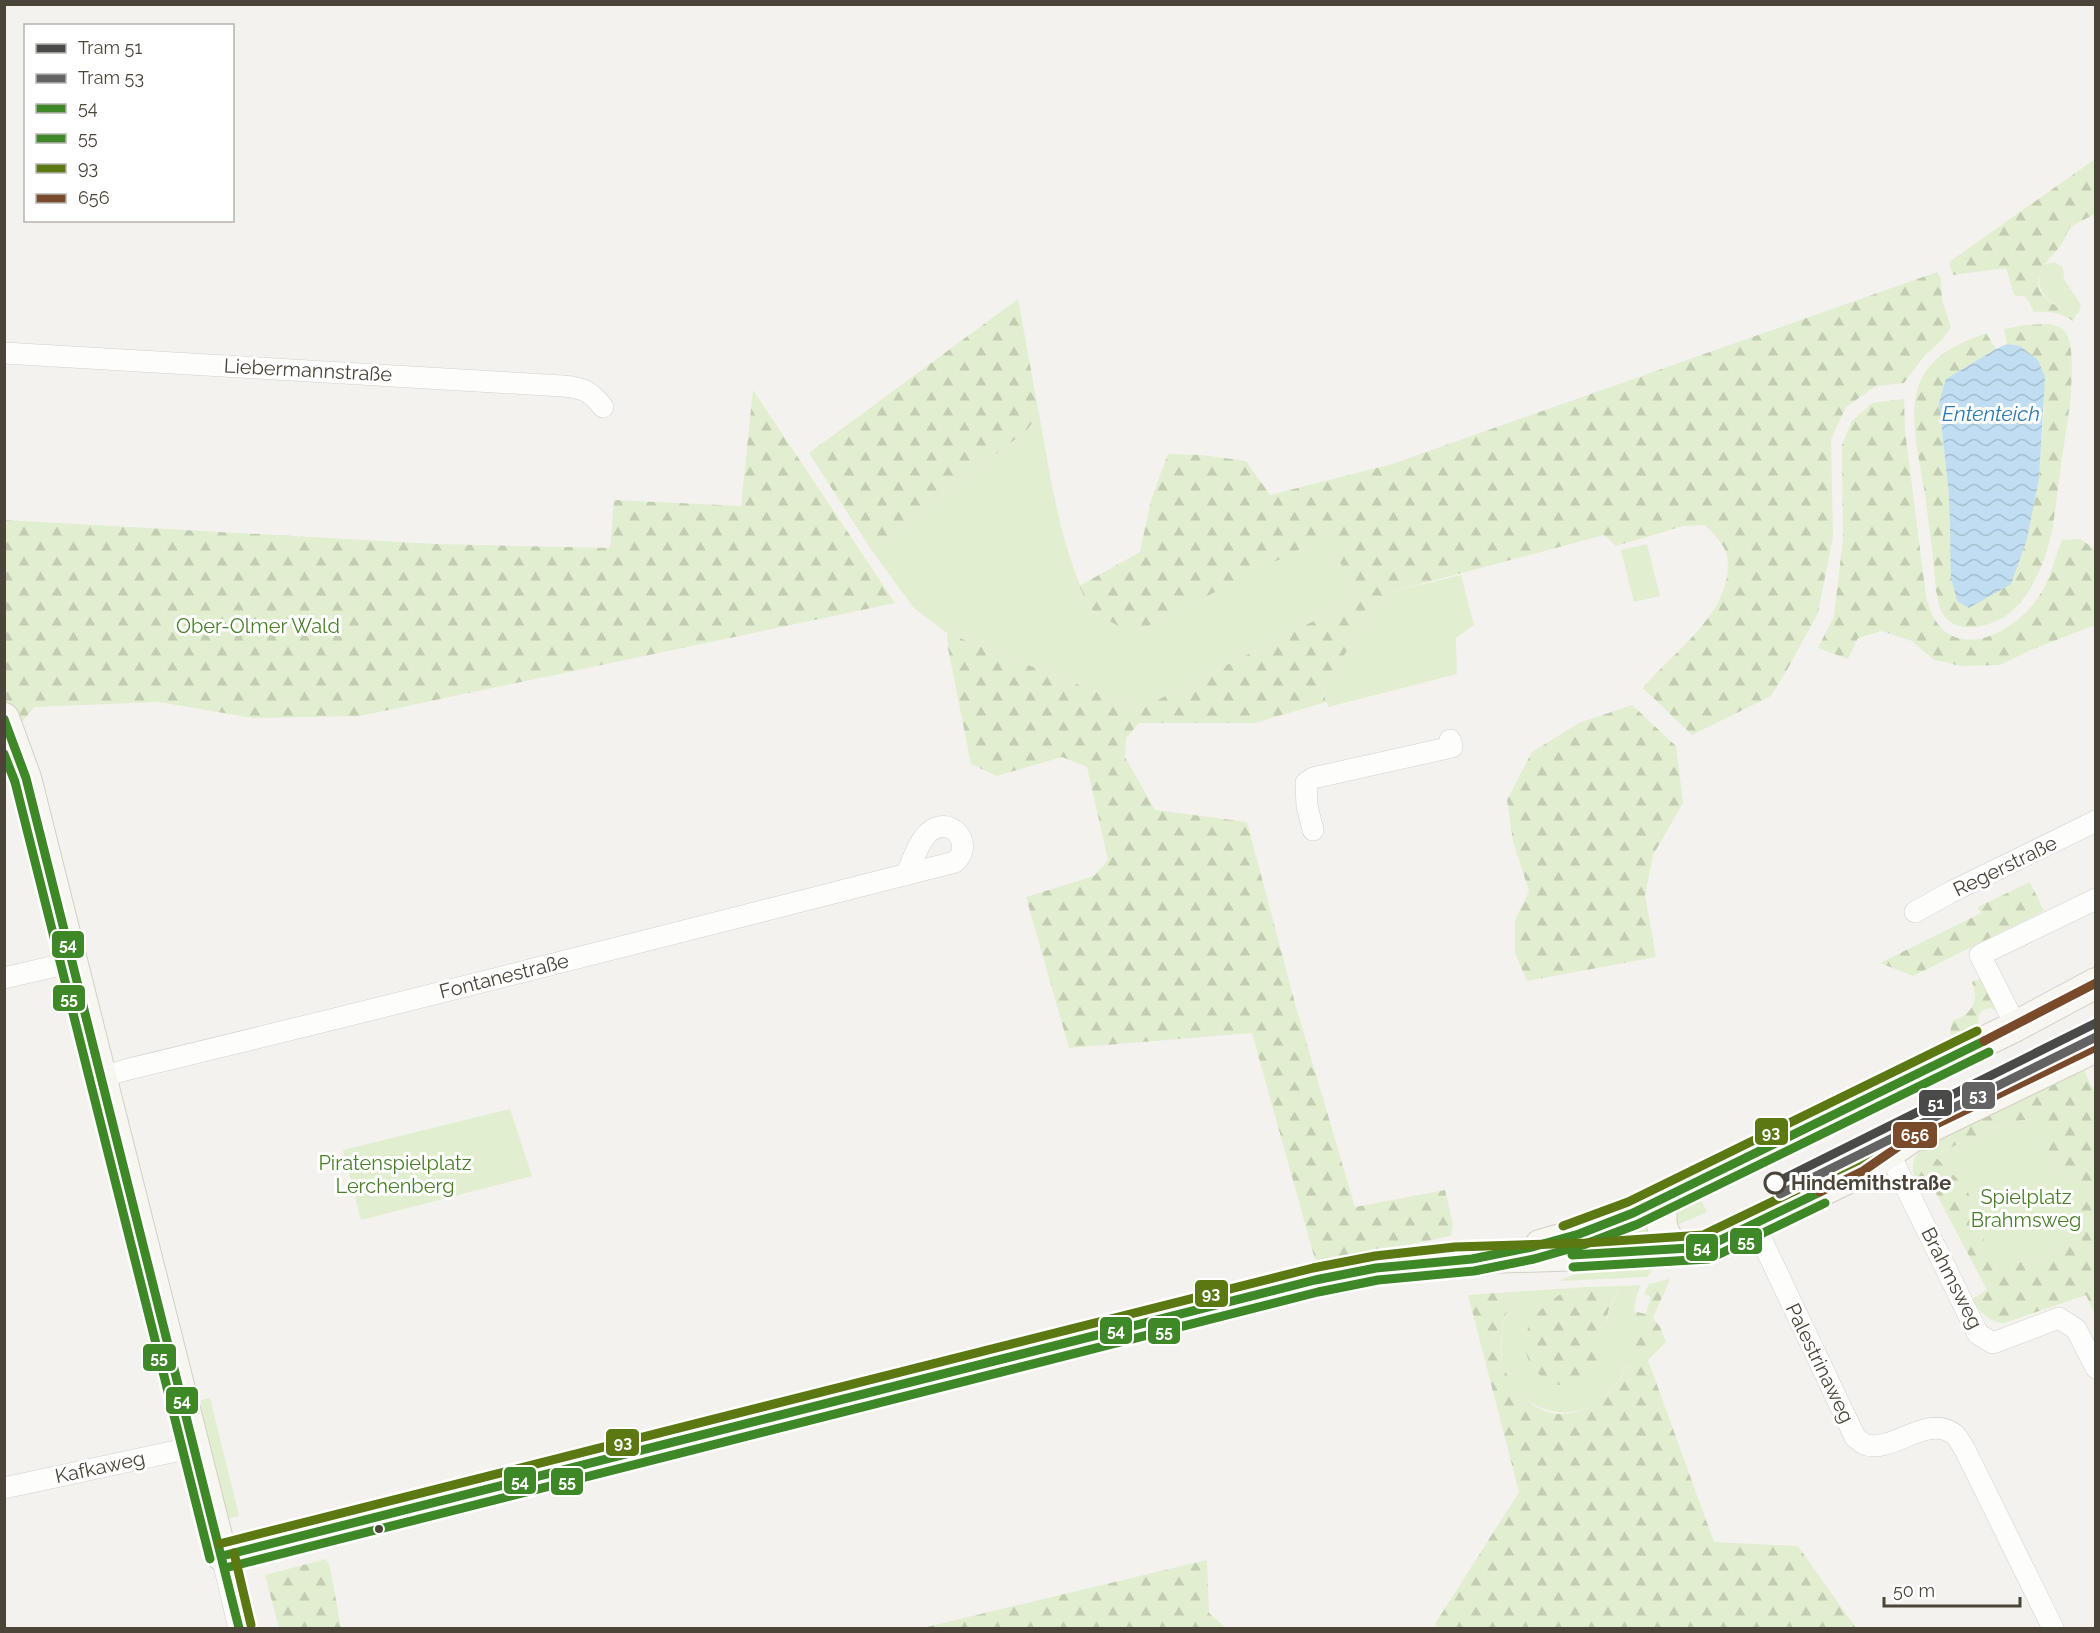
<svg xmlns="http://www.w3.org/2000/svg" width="2100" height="1633" font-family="Raleway,sans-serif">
<defs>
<pattern id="forest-firs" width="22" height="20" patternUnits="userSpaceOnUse" patternTransform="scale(1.5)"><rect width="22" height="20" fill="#e1eecf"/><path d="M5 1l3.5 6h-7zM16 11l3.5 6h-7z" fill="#c3cdb2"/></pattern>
<pattern id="water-waves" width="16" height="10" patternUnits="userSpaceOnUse" patternTransform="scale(1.5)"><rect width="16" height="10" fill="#c0ddf1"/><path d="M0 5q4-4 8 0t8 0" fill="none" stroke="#a6bfcf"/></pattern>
</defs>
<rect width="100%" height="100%" fill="#f4f2ee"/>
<path fill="#e1eecf" d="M2054,262l9,5 1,12 17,26 -3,9 -5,1c-21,-12 -44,-23 -29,-50z
M1039,414c12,67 22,138 54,199l47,17 186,-95 33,63 -219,111 -193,-76 -33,-25 -42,-57 155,-121z
M1647,544l13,52 -26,6 -13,-52z
M1461,575l13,50 -18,13 1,36 -129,33 -7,-24 6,-3 60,-87z
M2095,1019v19l-252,131 -10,-21z
M510,1109l22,67 -171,44 -18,-70z
M2035,1119c8,15 13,32 21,46 5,8 14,11 18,20 12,28 -1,64 -30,72 -16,5 -33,8 -48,-3 -21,-16 -18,-41 -28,-62 -2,-6 -28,-30 -34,-37l73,-33z
M1700,1197l7,15 -34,15v-22z
M1649,1215l5,22 -77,5z
M1660,1259l-13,18 -87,4 38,-19z
M1641,1285c-11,22 -5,36 -8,59 -2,16 -10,32 -21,45 -33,41 -95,25 -109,-24 -6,-24 3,-50 8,-73l62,-4 -22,13 55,23 4,-17 11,-21z
M210,1398l29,118 -13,3 -20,-68 -5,-51z"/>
<path fill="url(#forest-firs)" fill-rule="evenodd" d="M2095,159v55c-7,4 -18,8 -24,13 -4,3 -5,9 -7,13 -8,15 -30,28 -25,48 4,13 26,23 37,28l-3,5c-12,-9 -25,-10 -39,-9l-8,-15 -12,-2 -8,-27 -53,7 -4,-13z
M1937,272l4,6 1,22 9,27 -8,12 -18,16 -21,28 -28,3 -30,21 -15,32 2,97 -15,77 -30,55 -17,28 -79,39 -49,-47c31,-37 93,-78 84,-133 -2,-10 -15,-23 -22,-30l-22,1 -67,20 -12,-11 -217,58 -60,87 -6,3 5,19 -71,21h-116l-13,15 -1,19 30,53 92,12 49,185 59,200 90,-17 8,35 -2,11 -135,27 -64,-230 -183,15 -43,-151 68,-21 14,-16 -21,-93 -25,-10 -65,19 -26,-12 -23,-116 -1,-15 193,76 219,-111 -33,-62 -186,94 -18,-2 -29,-16 -14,-26 61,-34 11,-52 17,-46 34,1 44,6 24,34 122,-31z
M1018,299l21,115 -12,16 -155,121 -63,-98z
M2048,324c6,1 13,2 17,8 10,13 6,48 6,64 -4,30 -9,61 -13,91 -3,26 -6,55 -17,80 -7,17 -16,33 -30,45 -19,16 -60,26 -71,-4 -2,-5 -2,-12 -4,-17 -2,-33 -7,-65 -11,-97 -5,-32 -19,-84 -4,-114 13,-27 39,-37 65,-47l10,16 -49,30 -8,24 10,92 1,55 77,-11 12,-60 5,-73 -24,-60 -13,-2 -3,-15 21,-4z
M753,390l142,213 -535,113 -107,2 -94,-16 -125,5 -29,37v-224l431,24 174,4 4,-48 127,6z
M1904,399l1,32 21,165c15,70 83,45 113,0 12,-17 15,-37 23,-56l18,-1 15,10v76l-64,25 -31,15 -40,1 -27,-7 -21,-18 -30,-10 -24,7 -10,21 -30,-11 16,-32 9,-77 -1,-94 10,-24 20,-18z
M1632,705l44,41 7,57 -30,52 -8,41 11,61 -129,24 -12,-28v-33l14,-29 -16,-50 -6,-41 25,-48 47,-29z
M2030,882l14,29 -131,65 -33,-13 101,-50 -3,-6z
M1983,977l14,34 -7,-3 -8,2 -4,6 1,7 -27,14 -2,-5 3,-12c20,-5 26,-20 19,-38z
M2083,1068l12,25v222l-9,-20 -82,28c-16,-1 -23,-11 -33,-23l16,-10 -60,-114 -11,6c-5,-14 -5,-23 6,-33zM2034,1119c9,15 14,32 22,46 5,8 14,11 18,20 12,28 -1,64 -30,72 -16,5 -33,8 -48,-4 -21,-15 -18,-40 -28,-61 -3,-8 -27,-28 -34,-37l73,-33z
M1670,1279l-17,39 7,9 6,15 -18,18 66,182 84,4 58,82h-419l-2,-4 84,-132 -51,-197 43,-3c-4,20 -13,43 -10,64 4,27 29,56 58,58 28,1 55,-20 66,-44 9,-20 8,-38 8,-59l13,3 5,-17 -7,-3 5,-10z
M1621,1286c-4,7 -8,13 -11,20 -8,21 -3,48 -18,66 -31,41 -103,-20 -45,-68 7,-6 19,-14 28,-16 15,-2 31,-1 46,-2z
M326,1559l4,8 11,61h-62l-14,-53z
M1207,1560l2,53 17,15h-304z"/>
<path fill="url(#water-waves)" d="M2007,344l13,2 18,14 7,17 -6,102 -12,60 -16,45 -42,24 -12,-7 -6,-24 -2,-82 -10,-92 7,-24 50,-30z"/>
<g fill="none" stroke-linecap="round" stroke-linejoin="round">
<defs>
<path id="street" d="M4,353l559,33c21,2 27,5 40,21
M1313,830l-6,-24 -1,-23 7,-5 139,-31 -2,-7
M1915,912l36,-20 145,-71
M4,978l69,-16
M2016,1026l-36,-71 116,-56
M102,1077l27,-8c276,-66 551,-137 826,-207 21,-19 -6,-49 -27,-29 -10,10 -16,29 -22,42
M1889,1153l89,181 15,9 66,-25 17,11 20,39
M1754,1224l101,213c4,3 7,7 12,8 26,7 61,-31 87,-11 4,3 8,11 11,16l88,178
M4,1488l191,-41
M222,1556l17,72"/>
<path id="secondary" d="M4,718l22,60 196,778 1093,-276 61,-12 80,-9 130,-4 120,-8 157,-76 55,-38 178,-86
M1665,1197c-7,23 -5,38 14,53
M1540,1245l39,-11 54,-21 383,-187 80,-43"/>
</defs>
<use href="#street" stroke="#d2d0cb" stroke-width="22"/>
<use href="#secondary" stroke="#d3cfc5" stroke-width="32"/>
<use href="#street" stroke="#fdfdfc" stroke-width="21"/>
<use href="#secondary" stroke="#f7f6f1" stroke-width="30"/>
<defs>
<path id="bus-1" d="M4,719l22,59 213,850
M1572,1255l134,-8 114,-55
M222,1556l1093,-276 61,-12 96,-9 60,-12 47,-13 54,-21 351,-172"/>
<path id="bus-2" d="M4,754l11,28 195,777
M1573,1267l136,-8 116,-56
M225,1568l1093,-276 60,-12 96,-9 60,-12 49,-14 55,-21 351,-172"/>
<path id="bus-3" d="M1563,1226l65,-24 349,-171
M219,1544l1094,-276 62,-12 80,-9 130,-4 118,-8 154,-74 56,-39 178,-86
M234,1553l17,72"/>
<path id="bus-4" d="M1984,1041l112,-58
M1820,1192l43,-21 55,-38 178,-86"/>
</defs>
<use href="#bus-1" stroke="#fff" stroke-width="14"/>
<use href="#bus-2" stroke="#fff" stroke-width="14"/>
<use href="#bus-3" stroke="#fff" stroke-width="14"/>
<use href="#bus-4" stroke="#fff" stroke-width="14"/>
<use href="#bus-1" stroke="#3f8827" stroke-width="9"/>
<use href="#bus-2" stroke="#3f8827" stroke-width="9"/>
<use href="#bus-3" stroke="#5b7813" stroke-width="9"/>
<use href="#bus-4" stroke="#7a4b2a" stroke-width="9"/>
<defs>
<path id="tram-1" d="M1775,1183l321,-160"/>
<path id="tram-2" d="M1780,1194l316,-157"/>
</defs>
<use href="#tram-1" stroke="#fff" stroke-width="14"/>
<use href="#tram-2" stroke="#fff" stroke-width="14"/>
<use href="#tram-1" stroke="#4a4a49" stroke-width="9"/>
<use href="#tram-2" stroke="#646363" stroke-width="9"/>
</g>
<circle fill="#fff" stroke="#4b4439" stroke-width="3" cx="1775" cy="1183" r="10"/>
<circle fill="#4b4439" stroke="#fff" stroke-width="2" cx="379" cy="1529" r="5"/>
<g text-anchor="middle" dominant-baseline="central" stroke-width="6" stroke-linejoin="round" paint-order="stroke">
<g font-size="20" fill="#4b4439" stroke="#fff">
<text transform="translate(308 370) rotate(3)">Liebermannstraße</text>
<text transform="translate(2005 866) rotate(-26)">Regerstraße</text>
<text transform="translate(504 976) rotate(-14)">Fontanestraße</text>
<text transform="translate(1952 1278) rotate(63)">Brahmsweg</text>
<text transform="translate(1820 1363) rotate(64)">Palestrinaweg</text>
<text transform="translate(100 1467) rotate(-12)">Kafkaweg</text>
</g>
<g font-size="20" fill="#4a7f2a" stroke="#fff">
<text x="258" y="626">Ober-Olmer Wald</text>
<text x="395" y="1163">Piratenspielplatz<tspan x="395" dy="23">Lerchenberg</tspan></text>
<text x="2026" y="1197">Spielplatz<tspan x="2026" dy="23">Brahmsweg</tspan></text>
</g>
<g font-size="20" font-weight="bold" fill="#4b4439" stroke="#fff" text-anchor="start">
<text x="1791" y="1183">Hindemithstraße</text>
</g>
<g font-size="21" font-style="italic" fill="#2e7ab2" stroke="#fff">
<text x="1991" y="413">Ententeich</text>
</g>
</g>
<g stroke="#fff" stroke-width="2">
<rect x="51" y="930" width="34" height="29" rx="6" fill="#3f8827"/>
<rect x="52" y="984" width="34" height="28" rx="6" fill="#3f8827"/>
<rect x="1961" y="1081" width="35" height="29" rx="6" fill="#646363"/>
<rect x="1918" y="1089" width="35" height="28" rx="6" fill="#4a4a49"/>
<rect x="1754" y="1117" width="35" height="29" rx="6" fill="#5b7813"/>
<rect x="1892" y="1121" width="46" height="28" rx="6" fill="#7a4b2a"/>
<rect x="1729" y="1227" width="34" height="28" rx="6" fill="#3f8827"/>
<rect x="1685" y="1233" width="34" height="29" rx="6" fill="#3f8827"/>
<rect x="1194" y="1279" width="35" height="29" rx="6" fill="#5b7813"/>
<rect x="1099" y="1316" width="34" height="29" rx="6" fill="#3f8827"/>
<rect x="1147" y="1317" width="34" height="28" rx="6" fill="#3f8827"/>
<rect x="142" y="1343" width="35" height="29" rx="6" fill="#3f8827"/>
<rect x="165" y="1386" width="34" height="29" rx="6" fill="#3f8827"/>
<rect x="605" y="1428" width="35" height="29" rx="6" fill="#5b7813"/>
<rect x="503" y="1466" width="34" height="29" rx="6" fill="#3f8827"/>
<rect x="550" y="1467" width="34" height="29" rx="6" fill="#3f8827"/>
</g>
<g font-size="16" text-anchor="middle" font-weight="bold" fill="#fff">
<text x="68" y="950">54</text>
<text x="69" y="1004">55</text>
<text x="1978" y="1101">53</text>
<text x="1936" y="1109">51</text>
<text x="1771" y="1138">93</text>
<text x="1915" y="1141">656</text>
<text x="1746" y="1247">55</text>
<text x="1702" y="1253">54</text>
<text x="1211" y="1299">93</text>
<text x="1116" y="1336">54</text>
<text x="1164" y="1337">55</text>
<text x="159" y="1363">55</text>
<text x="182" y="1406">54</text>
<text x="623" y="1448">93</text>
<text x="520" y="1487">54</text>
<text x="567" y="1487">55</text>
</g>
<rect width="2100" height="1633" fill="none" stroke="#4b4439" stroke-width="12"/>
<rect x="24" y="24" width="210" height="198" fill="#ffffff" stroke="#b7b4b0" stroke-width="1.5"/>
<rect x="36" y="44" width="30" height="9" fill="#4a4a49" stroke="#b7b4b0" stroke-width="1.5"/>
<text x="78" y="54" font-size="18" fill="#4b4439">Tram 51</text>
<rect x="36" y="74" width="30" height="9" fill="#646363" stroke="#b7b4b0" stroke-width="1.5"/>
<text x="78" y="84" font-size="18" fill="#4b4439">Tram 53</text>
<rect x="36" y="104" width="30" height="9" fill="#3f8827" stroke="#b7b4b0" stroke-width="1.5"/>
<text x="78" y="114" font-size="18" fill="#4b4439">54</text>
<rect x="36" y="134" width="30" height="9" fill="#3f8827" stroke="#b7b4b0" stroke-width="1.5"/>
<text x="78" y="144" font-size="18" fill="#4b4439">55</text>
<rect x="36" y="164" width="30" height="9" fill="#5b7813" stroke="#b7b4b0" stroke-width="1.5"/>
<text x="78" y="174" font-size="18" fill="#4b4439">93</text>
<rect x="36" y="194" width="30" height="9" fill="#7a4b2a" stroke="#b7b4b0" stroke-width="1.5"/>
<text x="78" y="204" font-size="18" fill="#4b4439">656</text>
<path d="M1884 1597v9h136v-9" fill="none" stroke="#4b4439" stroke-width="3"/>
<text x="1893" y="1597" font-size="18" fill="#4b4439" stroke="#ffffff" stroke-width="4.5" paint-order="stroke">50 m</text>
</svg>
